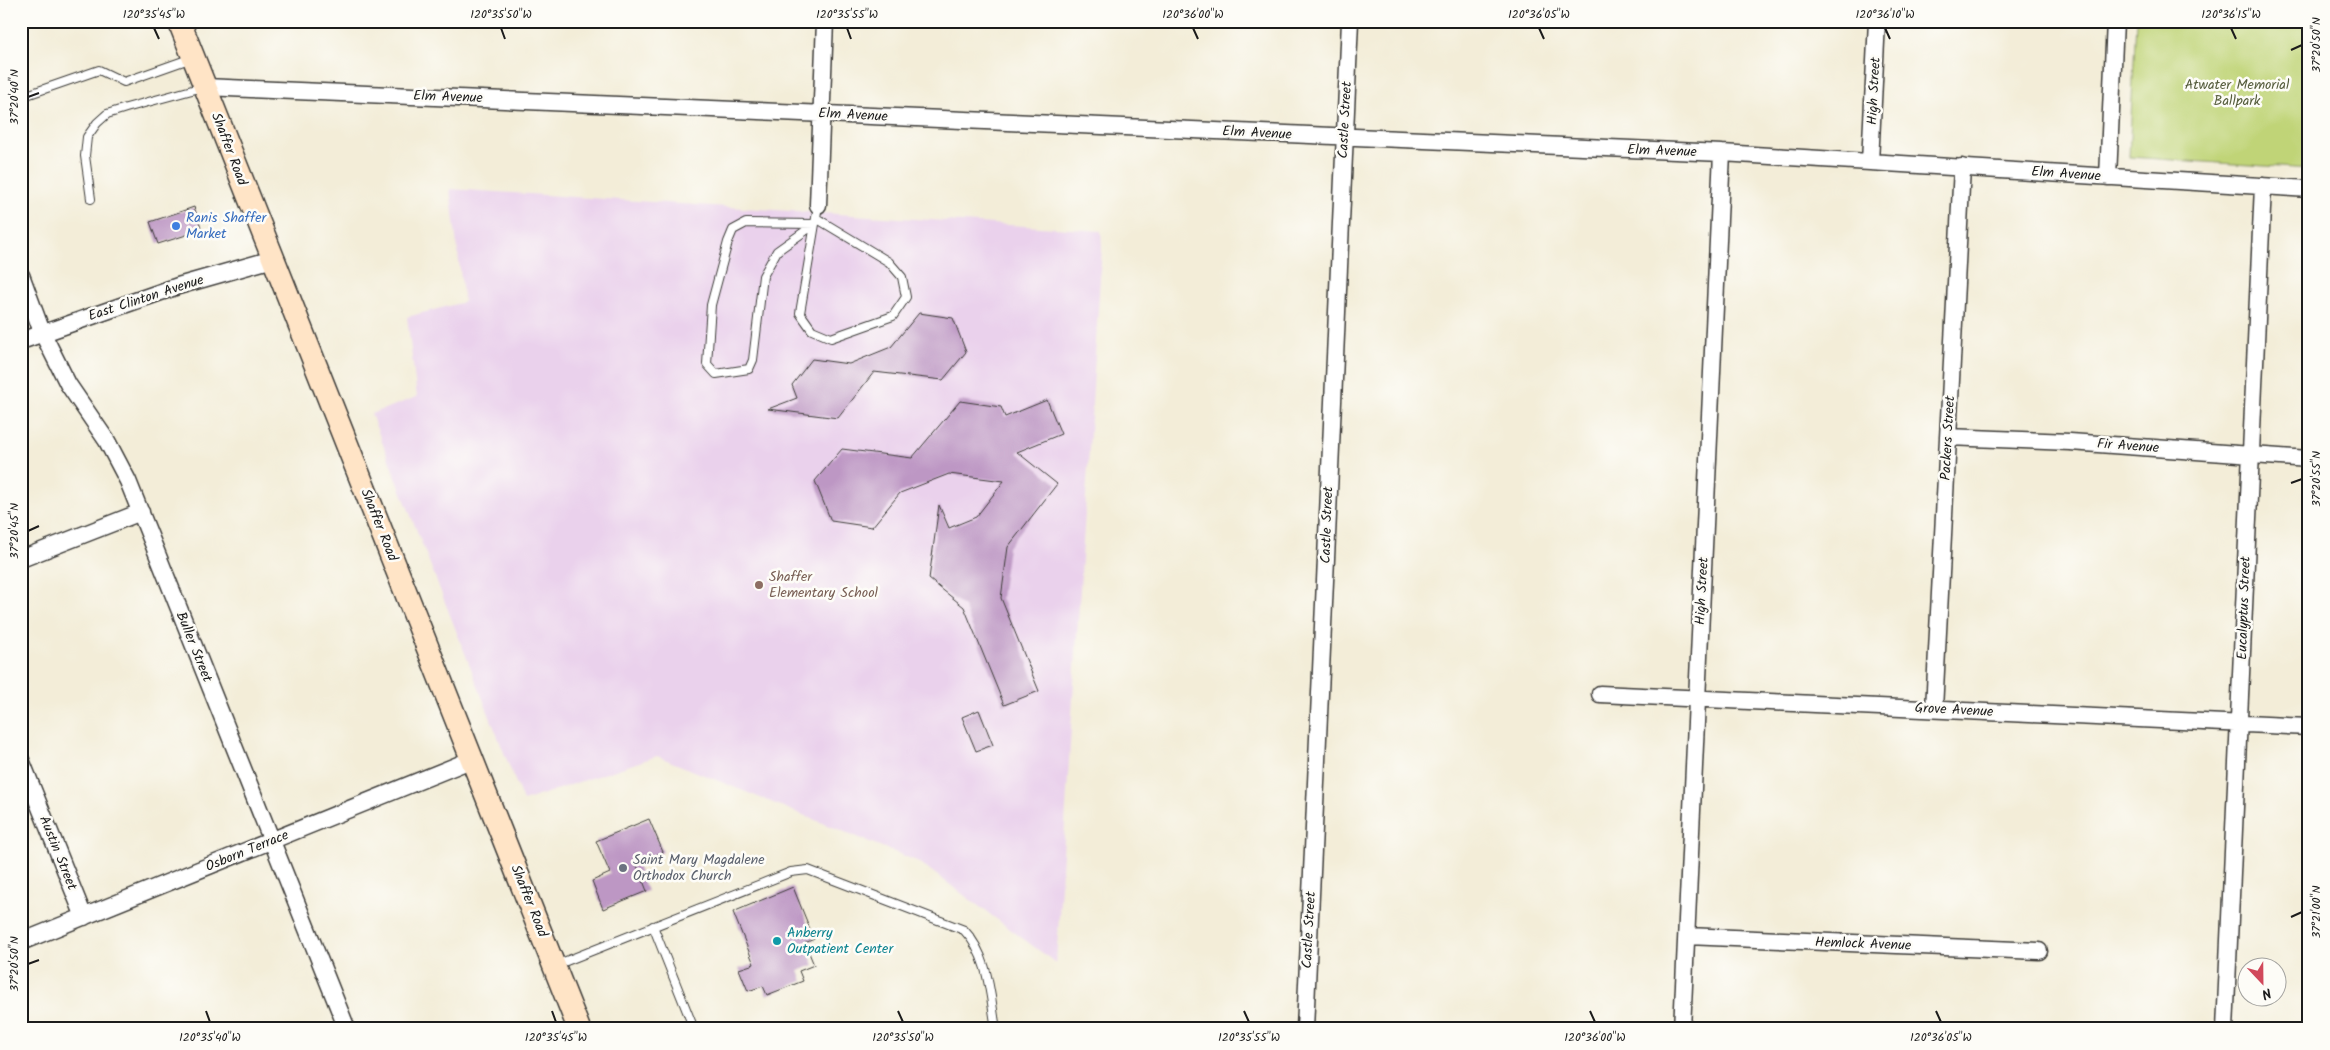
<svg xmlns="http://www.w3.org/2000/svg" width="2330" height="1050" font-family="Kalam,sans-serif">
<rect width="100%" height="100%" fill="#fdfcf7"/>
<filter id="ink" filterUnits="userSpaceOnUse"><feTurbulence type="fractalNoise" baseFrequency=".02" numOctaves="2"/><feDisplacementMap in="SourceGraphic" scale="10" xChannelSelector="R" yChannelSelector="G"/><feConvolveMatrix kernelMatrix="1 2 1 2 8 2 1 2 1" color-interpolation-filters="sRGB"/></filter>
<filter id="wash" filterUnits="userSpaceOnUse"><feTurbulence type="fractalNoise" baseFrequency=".0096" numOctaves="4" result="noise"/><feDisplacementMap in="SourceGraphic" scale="20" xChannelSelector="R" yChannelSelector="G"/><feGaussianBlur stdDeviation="1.12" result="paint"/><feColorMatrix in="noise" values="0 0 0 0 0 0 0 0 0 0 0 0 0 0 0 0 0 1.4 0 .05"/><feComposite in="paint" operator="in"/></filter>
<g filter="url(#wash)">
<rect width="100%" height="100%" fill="#f3edd8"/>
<path fill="#ead1ec" d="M450,189l651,42 1,16 -46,716 -137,-101 -262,-106 -134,45 -152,-387 46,-17 -10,-80 57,-15z"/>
<path fill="#c0d477" stroke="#6e784a" d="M2136,21h173v148l-180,-12z"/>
<g id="blocks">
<path fill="#bd97c4" d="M194,207l8,23 -44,14 -8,-22z
M919,313l34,5 13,34 -23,28 -69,-8 -36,46 -70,-9 29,-11 -5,-13 20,-26 37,5 42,-17z
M1047,400l14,34 -44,18 40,32 -49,63 -7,51 38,93 -35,14 -40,-98 -35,-28 10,-74 10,23 27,-11 28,-36 -55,-7 -49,19 -28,34 -41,-6 -16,-40 27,-32 70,9 48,-57 41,6 4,10z
M979,710l14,35 -17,6 -14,-34z
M649,819l14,33 -27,11 11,28 -44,18 -11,-28 18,-8 -14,-32z
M793,887l21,52 -9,4 9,22 -15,6 4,10 -36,14 -4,-9 -15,5 -9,-22 15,-5 -21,-52z"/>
</g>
</g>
<g filter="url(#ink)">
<use href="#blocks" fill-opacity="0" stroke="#3c3b38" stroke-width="1"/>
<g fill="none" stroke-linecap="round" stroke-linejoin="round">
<defs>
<path id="lane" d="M21,97l78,-27 25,12 68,-24
M91,199l-6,-43 2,-19 10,-14 10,-9 19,-6 77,-21
M816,218l73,44 13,15 4,20 -13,19 -62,22 -19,-8 -12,-17 15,-89 3,-19
M746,223l69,1 -38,27 -14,25 -10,84 -4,9 -33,5 -9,-10 4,-59 17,-63 5,-12z
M653,926l41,103
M556,965l235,-93 17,-2 156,60c25,26 26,65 32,99"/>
<path id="street" d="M205,87l1517,66 587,36
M1870,162l7,-141
M2108,177l7,-156
M818,205l7,-184
M21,275l21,57 26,52 39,57 21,40 219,548
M21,341l157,-55 95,-27
M1948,437l122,5 239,17
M21,559l120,-47
M1600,694l709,33
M1934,709l28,-542
M21,760l63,157
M1687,936l352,15
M21,942l452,-183
M1305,1029l45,-1008
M1682,1029l40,-876
M2225,1029l38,-843"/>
<path id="secondary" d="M179,21l400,1008"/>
</defs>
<use href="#lane" stroke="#3c3b38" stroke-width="10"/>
<use href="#street" stroke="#3c3b38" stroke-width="19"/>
<use href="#secondary" stroke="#3c3b38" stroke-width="25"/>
<use href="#lane" stroke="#fff" stroke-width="8"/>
<use href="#street" stroke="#fff" stroke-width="16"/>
<use href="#secondary" stroke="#ffe4c6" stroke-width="22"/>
</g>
</g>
<path fill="none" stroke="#1c1c1c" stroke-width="2" d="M154,28l5,11M501,28l4,11M847,28l4,11M1193,28l5,11M1539,28l5,11M1885,28l5,11M2231,28l5,11M2291,50l11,-5M28,97l11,-4M2291,483l11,-4M28,531l11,-5M2291,917l11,-5M28,964l11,-4M206,1011l4,11M552,1011l4,11M898,1011l5,11M1244,1011l5,11M1590,1011l5,11M1936,1011l5,11"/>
<circle fill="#3f7fe0" stroke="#fdfcf7" stroke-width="2" cx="176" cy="226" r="5"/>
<circle fill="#8d6e63" stroke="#fdfcf7" stroke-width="2" cx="759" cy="585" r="5"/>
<circle fill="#6b7280" stroke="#fdfcf7" stroke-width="2" cx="623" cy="868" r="5"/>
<circle fill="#0f9aa8" stroke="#fdfcf7" stroke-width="2" cx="777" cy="941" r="5"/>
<g text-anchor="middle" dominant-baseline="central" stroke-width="5" stroke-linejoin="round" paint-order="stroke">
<g font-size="14" fill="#555c3c" stroke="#fdfcf7">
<text x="2237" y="85">Atwater Memorial<tspan x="2237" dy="16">Ballpark</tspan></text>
</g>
<g font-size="14" fill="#1c1c1c" stroke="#fdfcf7">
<text transform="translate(1874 91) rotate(-87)">High Street</text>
<text transform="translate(448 97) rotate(2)">Elm Avenue</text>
<text transform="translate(853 115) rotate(3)">Elm Avenue</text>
<text transform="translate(1345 120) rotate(-87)">Castle Street</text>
<text transform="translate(1257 133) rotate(3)">Elm Avenue</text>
<text transform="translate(229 149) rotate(69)">Shaffer Road</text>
<text transform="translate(1662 151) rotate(2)">Elm Avenue</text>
<text transform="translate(2066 174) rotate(4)">Elm Avenue</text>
<text transform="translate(146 298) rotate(-18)">East Clinton Avenue</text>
<text transform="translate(1948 438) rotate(-87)">Packers Street</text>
<text transform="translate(2128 446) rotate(4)">Fir Avenue</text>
<text transform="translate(379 525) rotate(68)">Shaffer Road</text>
<text transform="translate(1327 525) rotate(-88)">Castle Street</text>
<text transform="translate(1702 591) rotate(-87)">High Street</text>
<text transform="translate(2244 608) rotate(-88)">Eucalyptus Street</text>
<text transform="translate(194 647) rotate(68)">Buller Street</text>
<text transform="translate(1954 710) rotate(3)">Grove Avenue</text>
<text transform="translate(247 851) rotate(-22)">Osborn Terrace</text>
<text transform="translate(58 853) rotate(68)">Austin Street</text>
<text transform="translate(529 901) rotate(68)">Shaffer Road</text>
<text transform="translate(1309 930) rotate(-87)">Castle Street</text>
<text transform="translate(1863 944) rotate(2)">Hemlock Avenue</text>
</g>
<g font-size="14" fill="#366cbe" stroke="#fdfcf7" text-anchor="start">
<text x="186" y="218">Ranis Shaffer<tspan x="186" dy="16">Market</tspan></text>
</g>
<g font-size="14" fill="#785e54" stroke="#fdfcf7" text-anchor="start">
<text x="769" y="577">Shaffer<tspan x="769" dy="16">Elementary School</tspan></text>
</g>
<g font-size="14" fill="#5b616d" stroke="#fdfcf7" text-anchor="start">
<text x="633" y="860">Saint Mary Magdalene<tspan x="633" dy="16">Orthodox Church</tspan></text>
</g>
<g font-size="14" fill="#0d838f" stroke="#fdfcf7" text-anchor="start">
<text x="787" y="933">Anberry<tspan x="787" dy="16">Outpatient Center</tspan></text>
</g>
</g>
<rect width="2330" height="1050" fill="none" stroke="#fdfcf7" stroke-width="55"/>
<g transform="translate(2262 982) rotate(158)"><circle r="24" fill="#fdfcf7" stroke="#a3a29f"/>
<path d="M0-4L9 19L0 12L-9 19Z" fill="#d1495b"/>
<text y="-8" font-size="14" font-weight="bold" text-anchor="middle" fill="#1c1c1c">N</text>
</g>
<rect x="28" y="28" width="2274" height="994" fill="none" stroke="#1c1c1c" stroke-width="2"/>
<g font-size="12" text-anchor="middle" fill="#1c1c1c">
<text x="154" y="18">120°35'45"W</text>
<text x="501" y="18">120°35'50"W</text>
<text x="847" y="18">120°35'55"W</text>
<text x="1193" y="18">120°36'00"W</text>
<text x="1539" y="18">120°36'05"W</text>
<text x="1885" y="18">120°36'10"W</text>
<text x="2231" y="18">120°36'15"W</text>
<text transform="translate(2316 45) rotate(-90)" y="4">37°20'50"N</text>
<text transform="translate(14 97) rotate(-90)" y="4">37°20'40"N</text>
<text transform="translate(2316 479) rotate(-90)" y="4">37°20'55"N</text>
<text transform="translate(14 531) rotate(-90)" y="4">37°20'45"N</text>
<text transform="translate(2316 912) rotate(-90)" y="4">37°21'00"N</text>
<text transform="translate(14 964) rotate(-90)" y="4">37°20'50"N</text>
<text x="210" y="1041">120°35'40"W</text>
<text x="556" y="1041">120°35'45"W</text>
<text x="903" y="1041">120°35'50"W</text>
<text x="1249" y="1041">120°35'55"W</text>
<text x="1595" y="1041">120°36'00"W</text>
<text x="1941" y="1041">120°36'05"W</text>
</g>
</svg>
